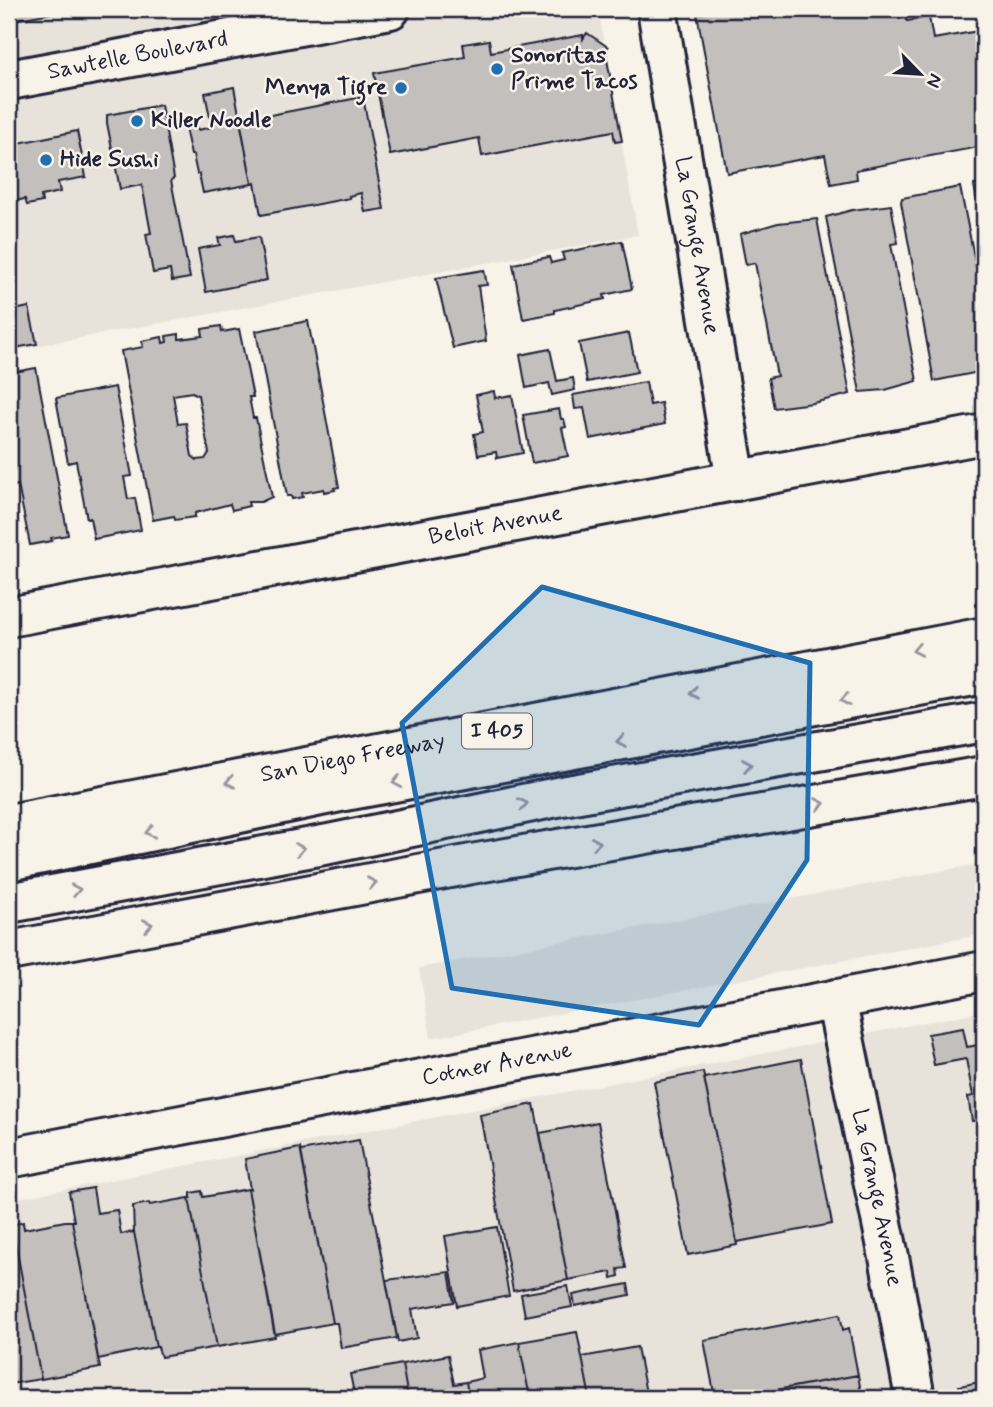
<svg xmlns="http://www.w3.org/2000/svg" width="993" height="1407" font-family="Mynerve,sans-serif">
<rect width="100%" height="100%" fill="#f7f3e8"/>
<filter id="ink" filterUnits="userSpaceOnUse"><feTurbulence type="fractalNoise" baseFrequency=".0143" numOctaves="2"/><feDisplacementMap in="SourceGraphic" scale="14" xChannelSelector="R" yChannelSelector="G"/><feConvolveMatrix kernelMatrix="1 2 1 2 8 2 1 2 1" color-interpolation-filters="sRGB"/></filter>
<g filter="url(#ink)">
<path fill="#e7e3db" d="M9,9h589l40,226 -629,116z
M984,863v71l-553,104 -12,-70z
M984,1011v387h-975v-198z"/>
<path fill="#c2bfbd" stroke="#22223b" stroke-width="2" fill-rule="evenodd" d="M10,9h57v1l-58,11v-4h3z
M727,9h177l3,12 22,-4 4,22 51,-9v116l-128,24 1,9 -26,5 -6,-29 -98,18 -30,-159z
M587,33l21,14 -4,7h2l16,87 -7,1 -2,-11 -131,25 -3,-18 -89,17 -16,-82 91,-16 -2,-13 26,-4 2,12 92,-17v4z
M234,87l18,97 -49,9 -4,-19h-2l-4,-19h-2l-6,-27 12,-2 1,4 14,-3 -7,-34z
M363,97l21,112 -19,3 -4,-19 -12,3 1,2 -89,17 -6,-32 -3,1 -12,-63z
M161,105l13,73 -3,2 19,98 -18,3 -2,-11 -17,3 -7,-39 5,-1 -9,-48 -22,4 -13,-66v-8z
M77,131l9,46 -28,5 2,10 -19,4 1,6 -15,3 -2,-6 -11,2 -5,-26v-30z
M984,183v54l-10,-52z
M960,187l24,119v65l-50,10 -33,-179 1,-4z
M891,205l7,38 -7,1 26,137 -32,9 -25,2 -34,-175 26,-7z
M817,219l33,175 -37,9 -39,5 -6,-30 9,-2 -22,-113 -9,2 -6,-31 38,-11z
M234,235l2,6 23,-4 8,43 -61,12 -8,-43 22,-4 -2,-7z
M622,241l10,48 -28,6 1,4 -50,11v3l-32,6 -10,-55 36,-7 2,6 13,-3 -2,-7z
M484,270l3,15 -9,1 8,55 -33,7 -17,-70z
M29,307l8,37 -28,5v-38z
M308,321l31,166 -5,1 1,2 -11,2v-3l-22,4 1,4 -11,2 -1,-3h-4l-31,-165z
M221,326l1,6 17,-3 14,68h-4l4,21h3l16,79 -11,5h-13l1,4 -17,4 -2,-6 -35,9v4l-20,3 -1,-4 -21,4 -32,-169 22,-4 -1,-6 20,-4 1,6 4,-1 -1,-6 13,-2v5l24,-3 -1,-7zM192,392l6,3 11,58 -4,6 -8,1 -5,-4 -6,-33 -8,1 -5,-29z
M629,333l8,39 -50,10 -8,-39z
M550,349l7,32 16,-3 2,12 -23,5 -3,-12 -23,5 -6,-33z
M36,368l32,167 -17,3 1,3 -22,4 -12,-60 -9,2v-114z
M646,382l4,23 11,-2 4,21 -75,15 -6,-31 -9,1 -2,-14z
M115,387l17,89 -8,1 4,22 7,-1 6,32 -47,9 -4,-21 -3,1 -11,-58 -8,2 -12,-65z
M494,391l1,7 17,-3 11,58 -26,5 -1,-6 -18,3 -4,-21 9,-2 -7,-37z
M559,409l2,10h3l2,8 -4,1 6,28 -36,7 -9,-48z
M963,1028l4,19 17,-3v108l-6,-32 -6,1 -4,-24 5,-1 -7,-37 -32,6 -6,-31z
M801,1059l31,165 -95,18 -33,-164z
M703,1072l34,173 -49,10 -34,-173z
M534,1104l34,176 -55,11 -33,-176z
M598,1122l28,146 -8,1 1,7 -7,2 -1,-6 -43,8 -28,-147z
M359,1140l38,198 -56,10 -4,-25h-4l-32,-172z
M300,1148l33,175 -58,11 -27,-145h2l-5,-30z
M93,1188l4,25 20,-3 4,24 13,-2 22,115 -58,12 -26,-138h2l-5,-29z
M248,1189l27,148 -58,10 -28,-149h2v-5l11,-2 1,6z
M189,1198l28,149 -56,10 -3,-10h-2l-22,-115 -1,-26 16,-3 1,2z
M65,1221h7l28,147 -59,11 -29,-154 11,-3 1,7z
M9,1225h3l29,154 -32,5z
M497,1227l12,69 -52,10 -12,-70z
M449,1272l5,30 -42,7 5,29 -19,4 -12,-62z
M628,1284l2,11 -55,11 -2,-11z
M568,1286l4,21 -47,9 -4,-22z
M840,1314l3,16 6,-2 9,47 -125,23h-18l-11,-58z
M577,1332l13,66h-60l-11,-56z
M519,1342l11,56h-61l-3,-16 17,-4 -5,-28z
M637,1347l10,51h-57l-8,-41z
M448,1355l6,29 12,-2 3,16h-61l-6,-34z
M402,1364l6,34h-53l-5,-24z
M858,1375l4,23h-129z
M984,1377v21h-22l-3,-12 21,-4v-4z"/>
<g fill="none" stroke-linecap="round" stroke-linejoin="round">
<defs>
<g id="minor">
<path id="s1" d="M657,9l79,472"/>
<path id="s2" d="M9,80l381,-71"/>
<path id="s3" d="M9,617l975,-183"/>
<path id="s4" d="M836,999l53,258 26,141"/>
<path id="s5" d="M9,1158l975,-187"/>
</g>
<g id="highway">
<path id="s6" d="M9,824l975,-187"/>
<path d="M9,861l341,-71 634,-116"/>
<path d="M9,903l320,-59 233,-48 422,-74"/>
<path d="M9,951l468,-88 507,-87"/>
</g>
</defs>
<use href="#minor" stroke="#22223b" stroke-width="44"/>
<use href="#highway" stroke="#22223b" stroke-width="44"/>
<use href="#minor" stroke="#f7f3e8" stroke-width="38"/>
<use href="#highway" stroke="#f7f3e8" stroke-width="38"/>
</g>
<defs><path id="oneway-chevron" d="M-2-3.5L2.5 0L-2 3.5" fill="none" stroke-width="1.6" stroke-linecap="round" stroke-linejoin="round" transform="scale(1.75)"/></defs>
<g stroke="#97959a">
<use href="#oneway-chevron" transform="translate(917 650) rotate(169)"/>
<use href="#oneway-chevron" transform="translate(694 693) rotate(169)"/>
<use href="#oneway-chevron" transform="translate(845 700) rotate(170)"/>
<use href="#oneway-chevron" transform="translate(621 741) rotate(170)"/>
<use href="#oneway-chevron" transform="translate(747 765) rotate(-10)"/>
<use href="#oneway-chevron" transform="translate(230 782) rotate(169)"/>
<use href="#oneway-chevron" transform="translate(397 782) rotate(170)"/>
<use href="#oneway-chevron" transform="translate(523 804) rotate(-12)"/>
<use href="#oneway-chevron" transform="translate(820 804) rotate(-10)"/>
<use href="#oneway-chevron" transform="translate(150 832) rotate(168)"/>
<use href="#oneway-chevron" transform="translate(596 843) rotate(-10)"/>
<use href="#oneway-chevron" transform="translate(300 849) rotate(-10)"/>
<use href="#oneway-chevron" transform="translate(372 883) rotate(-11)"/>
<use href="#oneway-chevron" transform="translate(76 890) rotate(-11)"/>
<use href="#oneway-chevron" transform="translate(148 925) rotate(-11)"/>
</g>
</g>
<path fill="#1f6fb2" fill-opacity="0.2" stroke="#1f6fb2" stroke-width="5" stroke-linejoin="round" d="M542,587l268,76 -3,197 -108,165 -247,-37 -50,-265z"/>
<g fill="#1f6fb2" stroke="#f7f3e8" stroke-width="2.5">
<circle cx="497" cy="69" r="7"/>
<circle cx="401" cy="88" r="7"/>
<circle cx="137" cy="121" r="7"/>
<circle cx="46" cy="160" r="7"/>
</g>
<g text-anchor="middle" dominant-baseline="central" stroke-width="5" stroke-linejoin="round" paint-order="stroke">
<rect fill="#f7f3e8" stroke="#62616f" stroke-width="2" x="462" y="713.5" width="70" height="35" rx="5"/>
<g font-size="21" font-weight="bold" fill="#22223b">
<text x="497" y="731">I 405</text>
</g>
<g font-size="23" fill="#22223b" stroke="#f7f3e8">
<text stroke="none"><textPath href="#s2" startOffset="131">Sawtelle Boulevard</textPath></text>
<text stroke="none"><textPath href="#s1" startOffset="240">La Grange Avenue</textPath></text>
<text stroke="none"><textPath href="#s3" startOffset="495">Beloit Avenue</textPath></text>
<text stroke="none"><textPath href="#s6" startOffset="350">San Diego Freeway</textPath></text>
<text stroke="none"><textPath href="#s5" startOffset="497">Cotner Avenue</textPath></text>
<text stroke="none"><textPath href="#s4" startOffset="203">La Grange Avenue</textPath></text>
</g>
<g font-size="23" font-weight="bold" fill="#22223b" stroke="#f7f3e8" text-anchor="start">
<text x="511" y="56">Sonoritas<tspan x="511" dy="26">Prime Tacos</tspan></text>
<text x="387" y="88" text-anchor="end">Menya Tigre</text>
<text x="151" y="121">Killer Noodle</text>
<text x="60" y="160">Hide Sushi</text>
</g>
</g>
<rect width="993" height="1407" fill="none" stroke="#f7f3e8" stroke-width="35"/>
<rect x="18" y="18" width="958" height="1372" fill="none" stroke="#22223b" stroke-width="2.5" filter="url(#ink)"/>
<g transform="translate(920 74) rotate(115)" stroke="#f7f3e8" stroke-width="5" paint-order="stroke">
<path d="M0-5L12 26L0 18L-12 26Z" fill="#22223b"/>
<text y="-10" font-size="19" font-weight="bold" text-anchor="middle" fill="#22223b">N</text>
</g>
</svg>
